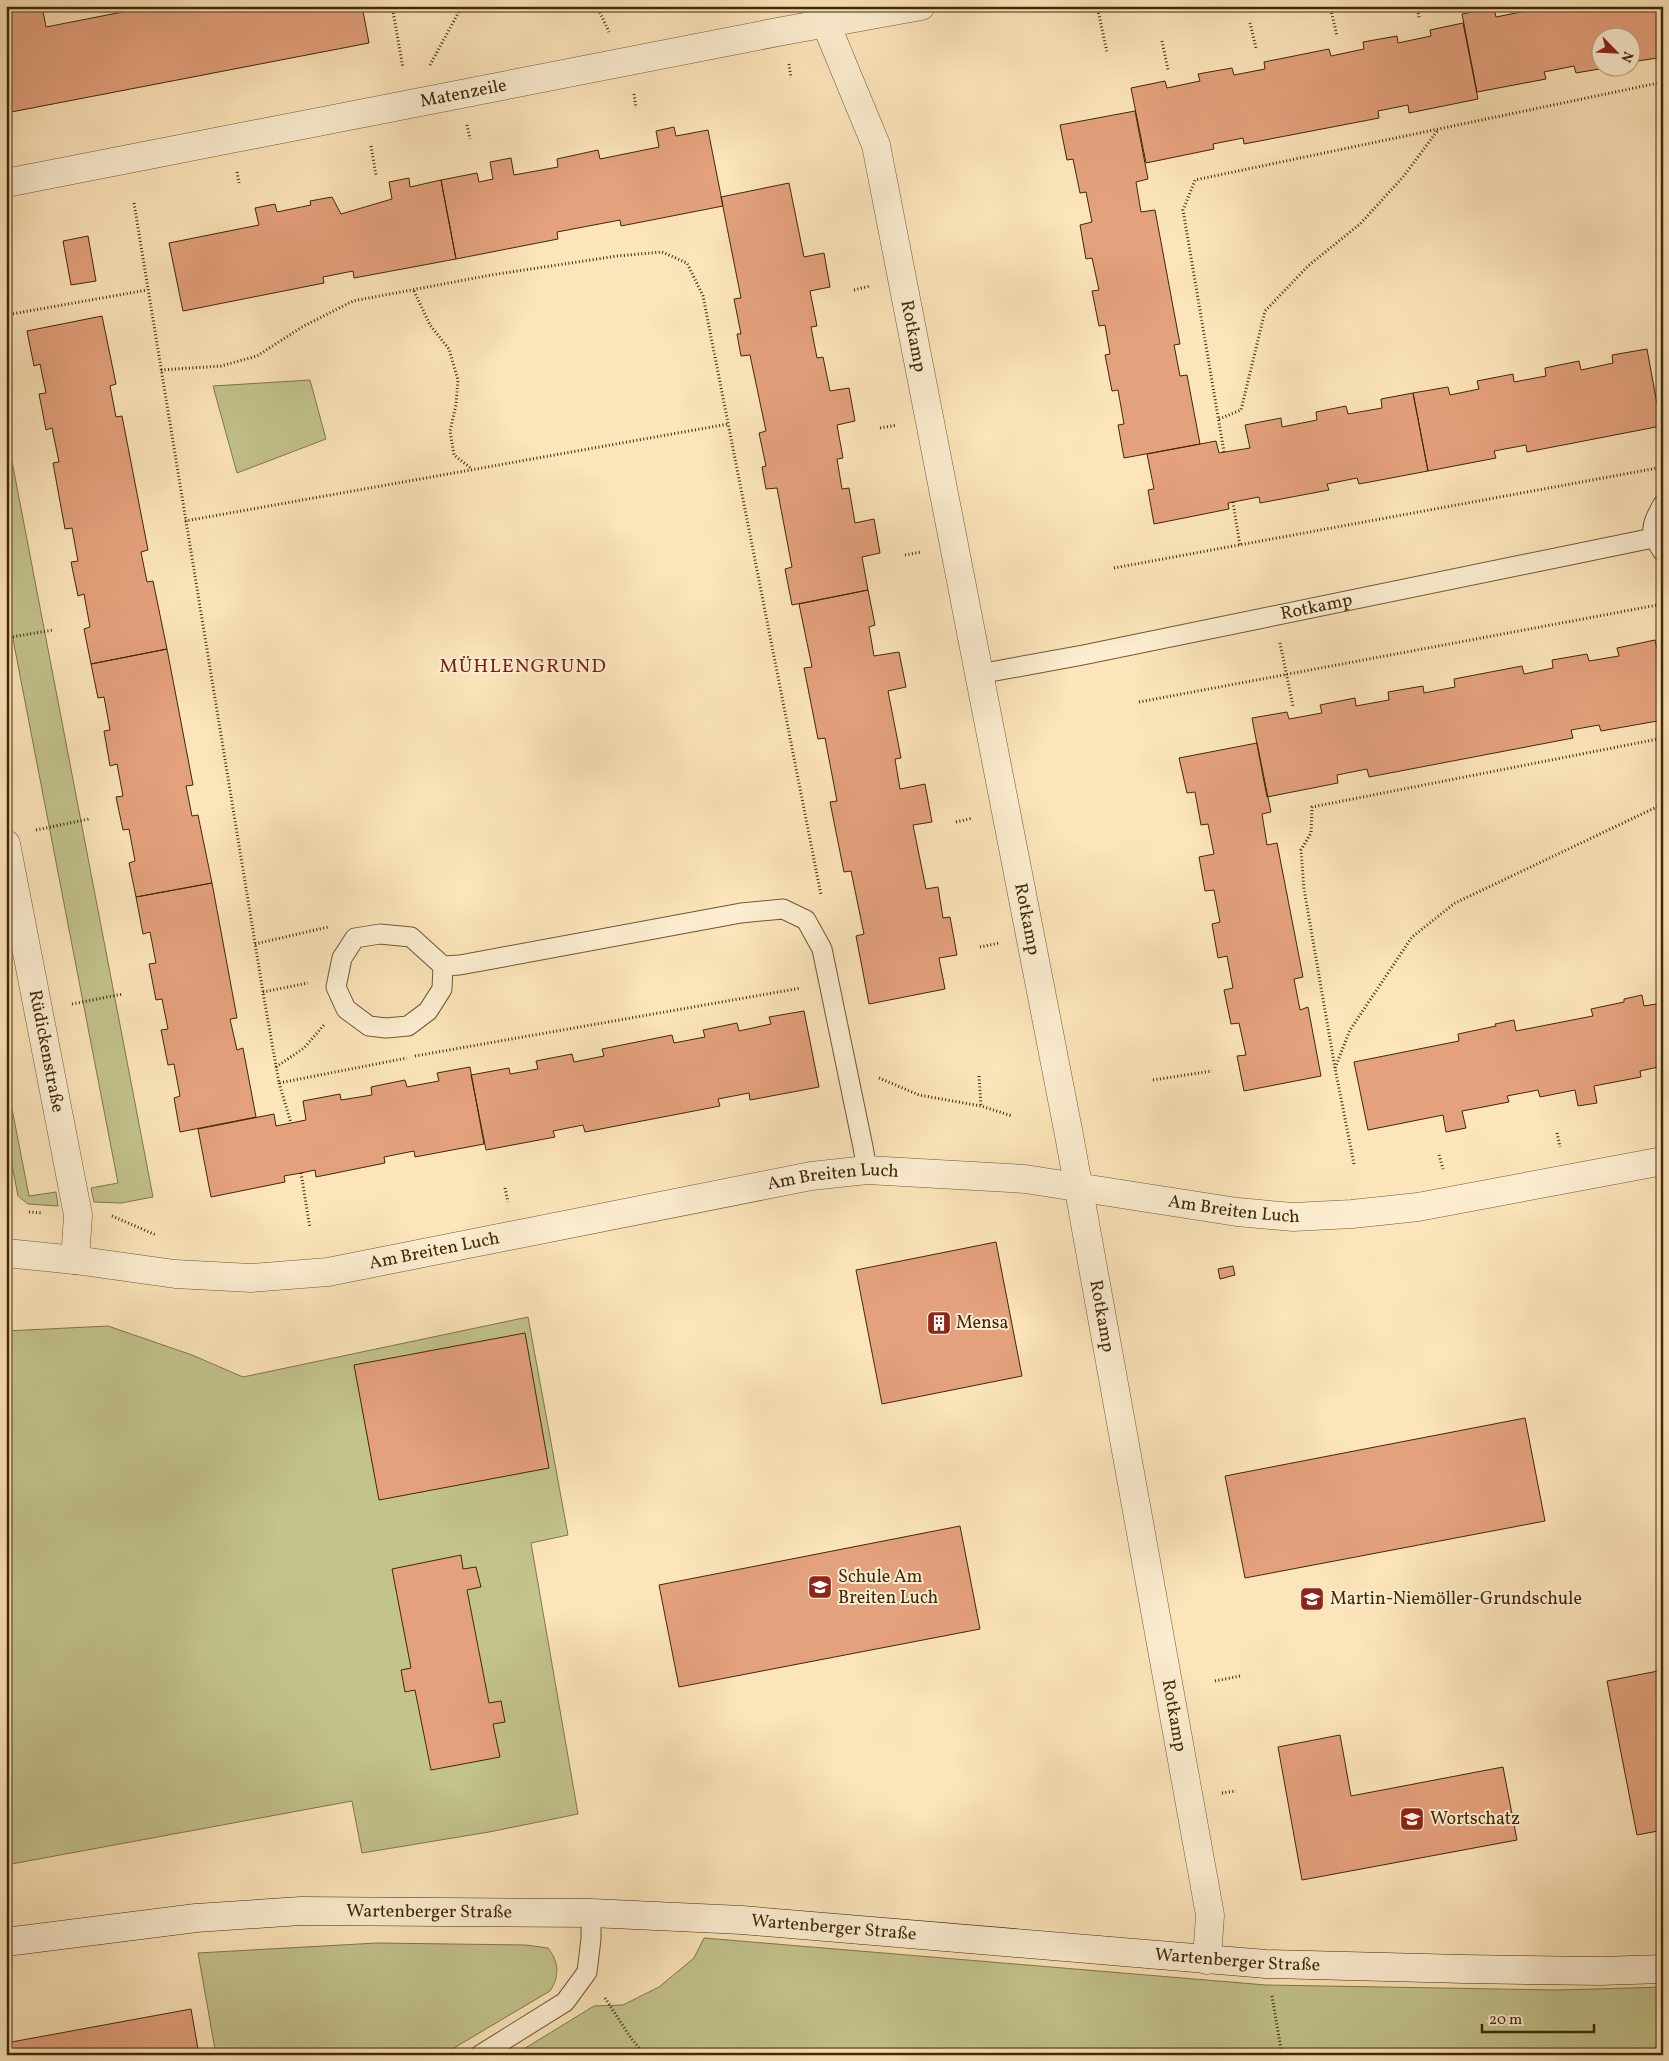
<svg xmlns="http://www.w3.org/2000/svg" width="1669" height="2061" font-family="Vollkorn,serif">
<rect width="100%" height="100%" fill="#fce5ba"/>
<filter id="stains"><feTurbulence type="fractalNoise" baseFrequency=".004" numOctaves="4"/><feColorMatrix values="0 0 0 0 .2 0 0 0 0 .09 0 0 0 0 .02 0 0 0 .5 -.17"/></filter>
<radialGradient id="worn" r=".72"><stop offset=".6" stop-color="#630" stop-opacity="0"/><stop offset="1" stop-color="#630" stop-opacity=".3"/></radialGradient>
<path fill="#c3c38c" stroke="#82764a" d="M310,380l16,59 -89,34 -24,-87z
M6,430l147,767 -32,6 -27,-1 -3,-14 27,-5 -112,-580z
M6,1078l23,118 27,-4 2,14 -30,-2 -10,-8 -12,-62z
M528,1317l40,218 -37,8 47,271 -89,18 -127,21 -10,-52 -346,64v-534l102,-5 84,29 51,22z
M704,1938l562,47 291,5 106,-3v68h-1149l80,-49 29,-1 36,-18 35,-29z
M377,1943l149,2 22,3c11,14 12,28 2,43l-108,64h-226l-18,-102z"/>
<path fill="#e4a17d" stroke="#402808" d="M6,6h36l4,21 107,-21h209l7,37 -363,70z
M1530,6h133v51l-31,5v-24h-30v30h3l-29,5 -2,-7 -30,6 2,7 -69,13 -15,-78 32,-6 2,9 35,-7z
M1463,23l15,76 -69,14 -1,-8 -30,6 1,7 -135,26 -1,-6 -30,6 1,5 -68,14 -15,-75 34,-7 2,7 33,-7 -2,-7 34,-6 2,7 31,-6 -1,-7 65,-13 2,7 33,-7 -1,-7 34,-6 1,7 33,-7 -1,-6z
M1135,111l13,68 -12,3 5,30 14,-2 25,134 -6,1 6,31 7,-1 13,69 -76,14 -6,-33 6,-1 -6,-34 -6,1 -7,-36 5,-1 -5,-29 -6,1 -7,-35 7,-1 -7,-32 -6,1 -6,-34 12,-3 -6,-30 -6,1 -7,-34 -6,1 -7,-35z
M674,127l2,9 32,-6 15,76 -102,20 -1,-6 -63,12 1,7 -102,20 -15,-79 36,-7 2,9 14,-3 -3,-17 21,-4 3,17 44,-8 -1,-8 41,-9 2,9 59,-12 -3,-16z
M409,178l1,9 31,-7 15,79 -102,19 -1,-7 -30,6 1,6 -141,28 -14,-68 90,-18 -4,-17 20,-4 2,8 34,-7 -1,-4 22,-4 9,17 51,-15 -3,-17z
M789,183l15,74 20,-4 6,34 -20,4 7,35 -6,1 6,31 6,-1 7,34 19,-3 6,33 -18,4 6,33 -6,1 5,30 7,-1 6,35 19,-4 6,34 -18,4 6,33 -76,15 -7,-36 7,-2 -15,-79 -11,1 -4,-22 4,-1 -7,-33 7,-2 -16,-76 -9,1 -4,-22h4l-7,-35 7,-1 -20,-101z
M88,236l8,45 -25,4 -8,-44z
M102,316l14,68 -6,2 6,31 6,-1 26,134 -7,2 6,30 6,-1 14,68 -76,15 -7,-35 6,-2 -6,-33 -6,2 -7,-34 7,-1 -6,-33 -7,1 -12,-66 6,-1 -7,-34 -6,2 -7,-36 7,-1 -6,-29 -6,2 -7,-35z
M1647,349l14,77 -134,26 -1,-7 -32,6 2,7 -68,13 -15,-78 35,-6 2,8 29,-6 -2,-8 36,-7 1,8 32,-6 -1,-8 34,-7 2,9 32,-7 -1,-8z
M1413,393l15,78 -69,13 -2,-6 -30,6 2,6 -69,13 -1,-6 -26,5 -5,1 1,6 -75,15 -6,-34 6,-1 -7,-35 69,-13 3,12 31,-5 -5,-23 36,-7 1,9 35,-7 -1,-8 30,-6 2,8 34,-6 -1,-9z
M868,590l7,35 -6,2 5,29 25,-4 7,35 -18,4 13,67 -6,1 5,30 25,-5 7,38 -19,3 13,64 12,-2 5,31 7,-1 7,38 -18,3 6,31 -76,15 -13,-68 8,-2 -13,-63 -7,1 -14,-70 7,-1 -12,-63 -7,1 -14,-71 8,-1 -13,-63z
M1655,640l2,8 6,-1v73l-62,11 -2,-6 -28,5 2,8 -204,39 -2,-8 -30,6 1,8 -71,14 -15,-79 35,-6 2,7 33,-6 -2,-8 35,-7 1,8 33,-6 -1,-8 35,-6 1,7 31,-6 -1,-8 68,-13 2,8 29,-6 -1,-8 35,-6 2,7 30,-5 -2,-8z
M167,649l26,136 -7,1 6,30 6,-1 14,68 -76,14 -7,-34 6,-2 -6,-32 -6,1 -7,-33 7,-1 -6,-32 -7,2 -6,-35 6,-1 -6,-33 -6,1 -7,-34z
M1257,743l14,69 -9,2 5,31 10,-2 26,134 -9,2 6,31 8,-3 13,69 -77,15 -7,-35 9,-1 -7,-32 -8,1 -7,-34 9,-2 -6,-32 -9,2 -6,-34 8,-2 -6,-32 -9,1 -6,-34 15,-3 -6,-30 -7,1 -6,-33 -8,1 -8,-35z
M212,883l25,135 -7,1 7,31 6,-2 13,69 -76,15 -6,-34 6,-2 -6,-32 -6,1 -7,-35 7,-1 -6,-30 -6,1 -7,-36 7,-1 -6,-31 -7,2 -7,-37z
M1642,995l2,11 19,-3v63l-23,5 1,6 -47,9 3,17 -19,3 -3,-16 -35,7 -2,-7 -31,6 2,6 -47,9 4,17 -20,4 -3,-17 -75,15 -14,-68 105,-21 -1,-7 38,-8 -1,-2 19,-4 2,11 77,-15 -2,-7 33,-7v-3z
M804,1011l15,76 -69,13 -1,-7 -31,6 2,7 -135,26 -2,-7 -30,6 2,6 -69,13 -15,-75 38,-7 1,6 28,-5 -2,-8 36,-7 2,8 30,-6 -2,-7 70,-14 2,8 31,-6 -2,-7 34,-7 2,8 32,-7 -2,-7z
M470,1067l14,77 -69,13 -1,-6 -30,6 1,6 -69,14 -1,-7 -14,3 -17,3 1,6 -74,15 -13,-68 76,-15 2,12 30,-6 -3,-19 37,-7 1,6 31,-5 -1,-8 34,-7 2,7 32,-6 -2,-8z
M996,1242l26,134 -140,28 -26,-134z
M1233,1266l2,9 -15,4 -2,-10z
M525,1333l24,135 -170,32 -25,-135z
M1525,1418l20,103 -300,57 -20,-102z
M960,1526l20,103 -301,58 -20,-102z
M461,1555l2,14 13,-2 5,20 -14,3 22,113 12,-2 4,21 -12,2 7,33 -69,13 -16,-80 -10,2 -4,-22 10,-2 -19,-99z
M1663,1670v160l-26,5 -30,-154z
M1340,1735l11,61 152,-29 14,73 -215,40 -24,-133z
M191,2009l8,46h-193v-12z"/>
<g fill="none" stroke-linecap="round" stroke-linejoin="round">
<defs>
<g id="lane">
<path d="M1663,504c-12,22 -15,27 0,48"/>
<path id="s1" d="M979,674l104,-19 570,-117"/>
<path d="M443,966l-1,23 -14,22 -20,15 -22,2 -17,-2 -23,-17 -10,-22 6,-29 13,-20 25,-4 31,3 32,29 17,-1 281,-52 42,-4 23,11 16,29 41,198 4,23"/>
<path d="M480,2055l85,-53 22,-30 4,-33v-26"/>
</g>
<g id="street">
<path id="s2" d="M822,6l4,18 50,121 193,990 141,780 -3,45"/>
<path id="s3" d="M6,183l777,-152 138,-25"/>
<path id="s4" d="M6,844l72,371 -3,45"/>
<path id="s5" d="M6,1253l69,7 100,14 76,4 77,-6 483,-96 56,-6 158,9 212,33 56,5 59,-3 66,-7 245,-46"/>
</g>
<g id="secondary">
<path id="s6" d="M6,1942l190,-24 105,-7 290,2 151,7 524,44 198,5 136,2 63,-2"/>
</g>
</defs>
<use href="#lane" stroke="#6f5734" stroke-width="21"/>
<use href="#street" stroke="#6f5734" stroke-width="29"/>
<use href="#secondary" stroke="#402808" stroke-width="29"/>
<path stroke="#402808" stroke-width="3" stroke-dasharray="1 2.5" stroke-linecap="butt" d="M392,6l11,62
M597,6l12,26
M1097,6l10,46
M1330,6l7,30
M1417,6l2,12
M1250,23l6,25
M1162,41l6,29
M789,64l2,14
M430,65l32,-59
M634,94l2,14
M467,125l3,14
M371,146l5,29
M237,172l2,11
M134,203l130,795 15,85 128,-25
M854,290l16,-4
M414,291l16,34 19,24 9,31 -2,25 -6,26 4,24 18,14
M6,315l141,-25
M161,370l60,-4 36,-10 45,-29 51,-26 138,-26 126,-19 45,-4 25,11 16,33 118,599
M1219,419l22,-9 24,-99 43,-45 52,-42 43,-47 35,-47
M880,428l17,-3
M1224,452l-41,-242 12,-30 468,-98
M1233,502l7,44
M185,521l543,-97
M905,555l16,-3
M1114,568l549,-101
M6,638l47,-8
M1280,643l13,63
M1139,702l524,-98
M956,822l17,-4
M36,830l53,-11
M255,944l73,-17
M980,947l19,-4
M263,992l45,-9
M72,1004l51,-10
M415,1056l386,-68
M276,1067l28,-19 20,-23
M1335,1068l-31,-179 -3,-39 10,-17 1,-26 351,-69
M979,1076l2,30
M879,1078l40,17 62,11 31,10
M1153,1080l59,-9
M279,1083l12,40
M1557,1133l3,14
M1439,1155l4,14
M1354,1164l-19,-96 15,-38 62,-93 43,-34 208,-99
M301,1173l9,55
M505,1188l3,14
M29,1212l14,1
M112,1216l44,19
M1215,1681l25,-5
M1222,1793l14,-2
M1272,1996l10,59
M605,1998l26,40 14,17"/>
<use href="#lane" stroke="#fdeed2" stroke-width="19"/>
<use href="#street" stroke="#fdeed2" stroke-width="28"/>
<use href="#secondary" stroke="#fdeed2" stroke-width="28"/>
</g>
<defs>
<symbol id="building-square" viewBox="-11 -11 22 22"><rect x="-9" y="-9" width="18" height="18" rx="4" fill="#8f2418" stroke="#fdeed2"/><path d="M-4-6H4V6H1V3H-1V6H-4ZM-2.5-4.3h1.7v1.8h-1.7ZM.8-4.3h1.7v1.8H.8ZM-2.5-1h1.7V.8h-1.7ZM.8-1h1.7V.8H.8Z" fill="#fff"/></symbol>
<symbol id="school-square" viewBox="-11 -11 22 22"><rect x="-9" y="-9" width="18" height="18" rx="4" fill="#8f2418" stroke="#fdeed2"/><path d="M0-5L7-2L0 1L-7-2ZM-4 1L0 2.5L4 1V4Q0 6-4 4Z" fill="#fff"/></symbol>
</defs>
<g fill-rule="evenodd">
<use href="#building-square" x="925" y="1309" width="28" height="28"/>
<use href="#school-square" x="806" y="1573" width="28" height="28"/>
<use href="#school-square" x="1298" y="1585" width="28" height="28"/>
<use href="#school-square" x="1398" y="1805" width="28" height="28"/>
</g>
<g text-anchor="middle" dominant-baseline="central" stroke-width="4" stroke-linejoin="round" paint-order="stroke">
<g font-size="18" fill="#402808" stroke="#fdeed2">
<text stroke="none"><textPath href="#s3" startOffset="466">Matenzeile</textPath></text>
<text stroke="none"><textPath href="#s2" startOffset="344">Rotkamp</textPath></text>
<text stroke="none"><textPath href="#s1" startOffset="344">Rotkamp</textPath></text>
<text stroke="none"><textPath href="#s2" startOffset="938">Rotkamp</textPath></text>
<text stroke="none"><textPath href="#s4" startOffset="211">Rüdickenstraße</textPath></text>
<text stroke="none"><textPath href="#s5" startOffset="838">Am Breiten Luch</textPath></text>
<text stroke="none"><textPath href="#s5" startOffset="1242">Am Breiten Luch</textPath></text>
<text stroke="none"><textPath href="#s5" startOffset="432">Am Breiten Luch</textPath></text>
<text stroke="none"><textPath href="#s2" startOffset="1342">Rotkamp</textPath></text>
<text stroke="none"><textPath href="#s2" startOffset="1748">Rotkamp</textPath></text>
<text stroke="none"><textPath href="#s6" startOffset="425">Wartenberger Straße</textPath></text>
<text stroke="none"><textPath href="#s6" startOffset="830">Wartenberger Straße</textPath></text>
<text stroke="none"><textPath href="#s6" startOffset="1235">Wartenberger Straße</textPath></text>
</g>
<g font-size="18" fill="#402808" stroke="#fdeed2" text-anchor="start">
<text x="956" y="1323">Mensa</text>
<text x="838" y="1577">Schule Am<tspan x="838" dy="21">Breiten Luch</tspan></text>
<text x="1330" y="1599">Martin-Niemöller-Grundschule</text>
<text x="1430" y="1819">Wortschatz</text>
</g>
<g font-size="20" letter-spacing="1" fill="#7a1f14" stroke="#fdeed2">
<text x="523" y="667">MÜHLENGRUND</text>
</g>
</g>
<rect width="1669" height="2061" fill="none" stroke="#fce5ba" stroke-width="25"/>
<rect x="8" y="8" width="1654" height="2046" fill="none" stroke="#402808" stroke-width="2.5"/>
<rect x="12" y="12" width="1644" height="2036" fill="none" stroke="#402808"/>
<g transform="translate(1616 52) rotate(114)"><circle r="24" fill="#fdeed2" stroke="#b19f81"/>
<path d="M0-4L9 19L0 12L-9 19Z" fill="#8f2418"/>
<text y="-8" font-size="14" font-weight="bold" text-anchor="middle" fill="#402808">N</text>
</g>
<path d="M1482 2024v8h112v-8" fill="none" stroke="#402808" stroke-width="2.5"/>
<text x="1489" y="2024" font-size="15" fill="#402808" stroke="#fdeed2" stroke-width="4" paint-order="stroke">20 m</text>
<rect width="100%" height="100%" filter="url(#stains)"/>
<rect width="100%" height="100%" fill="url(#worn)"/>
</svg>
